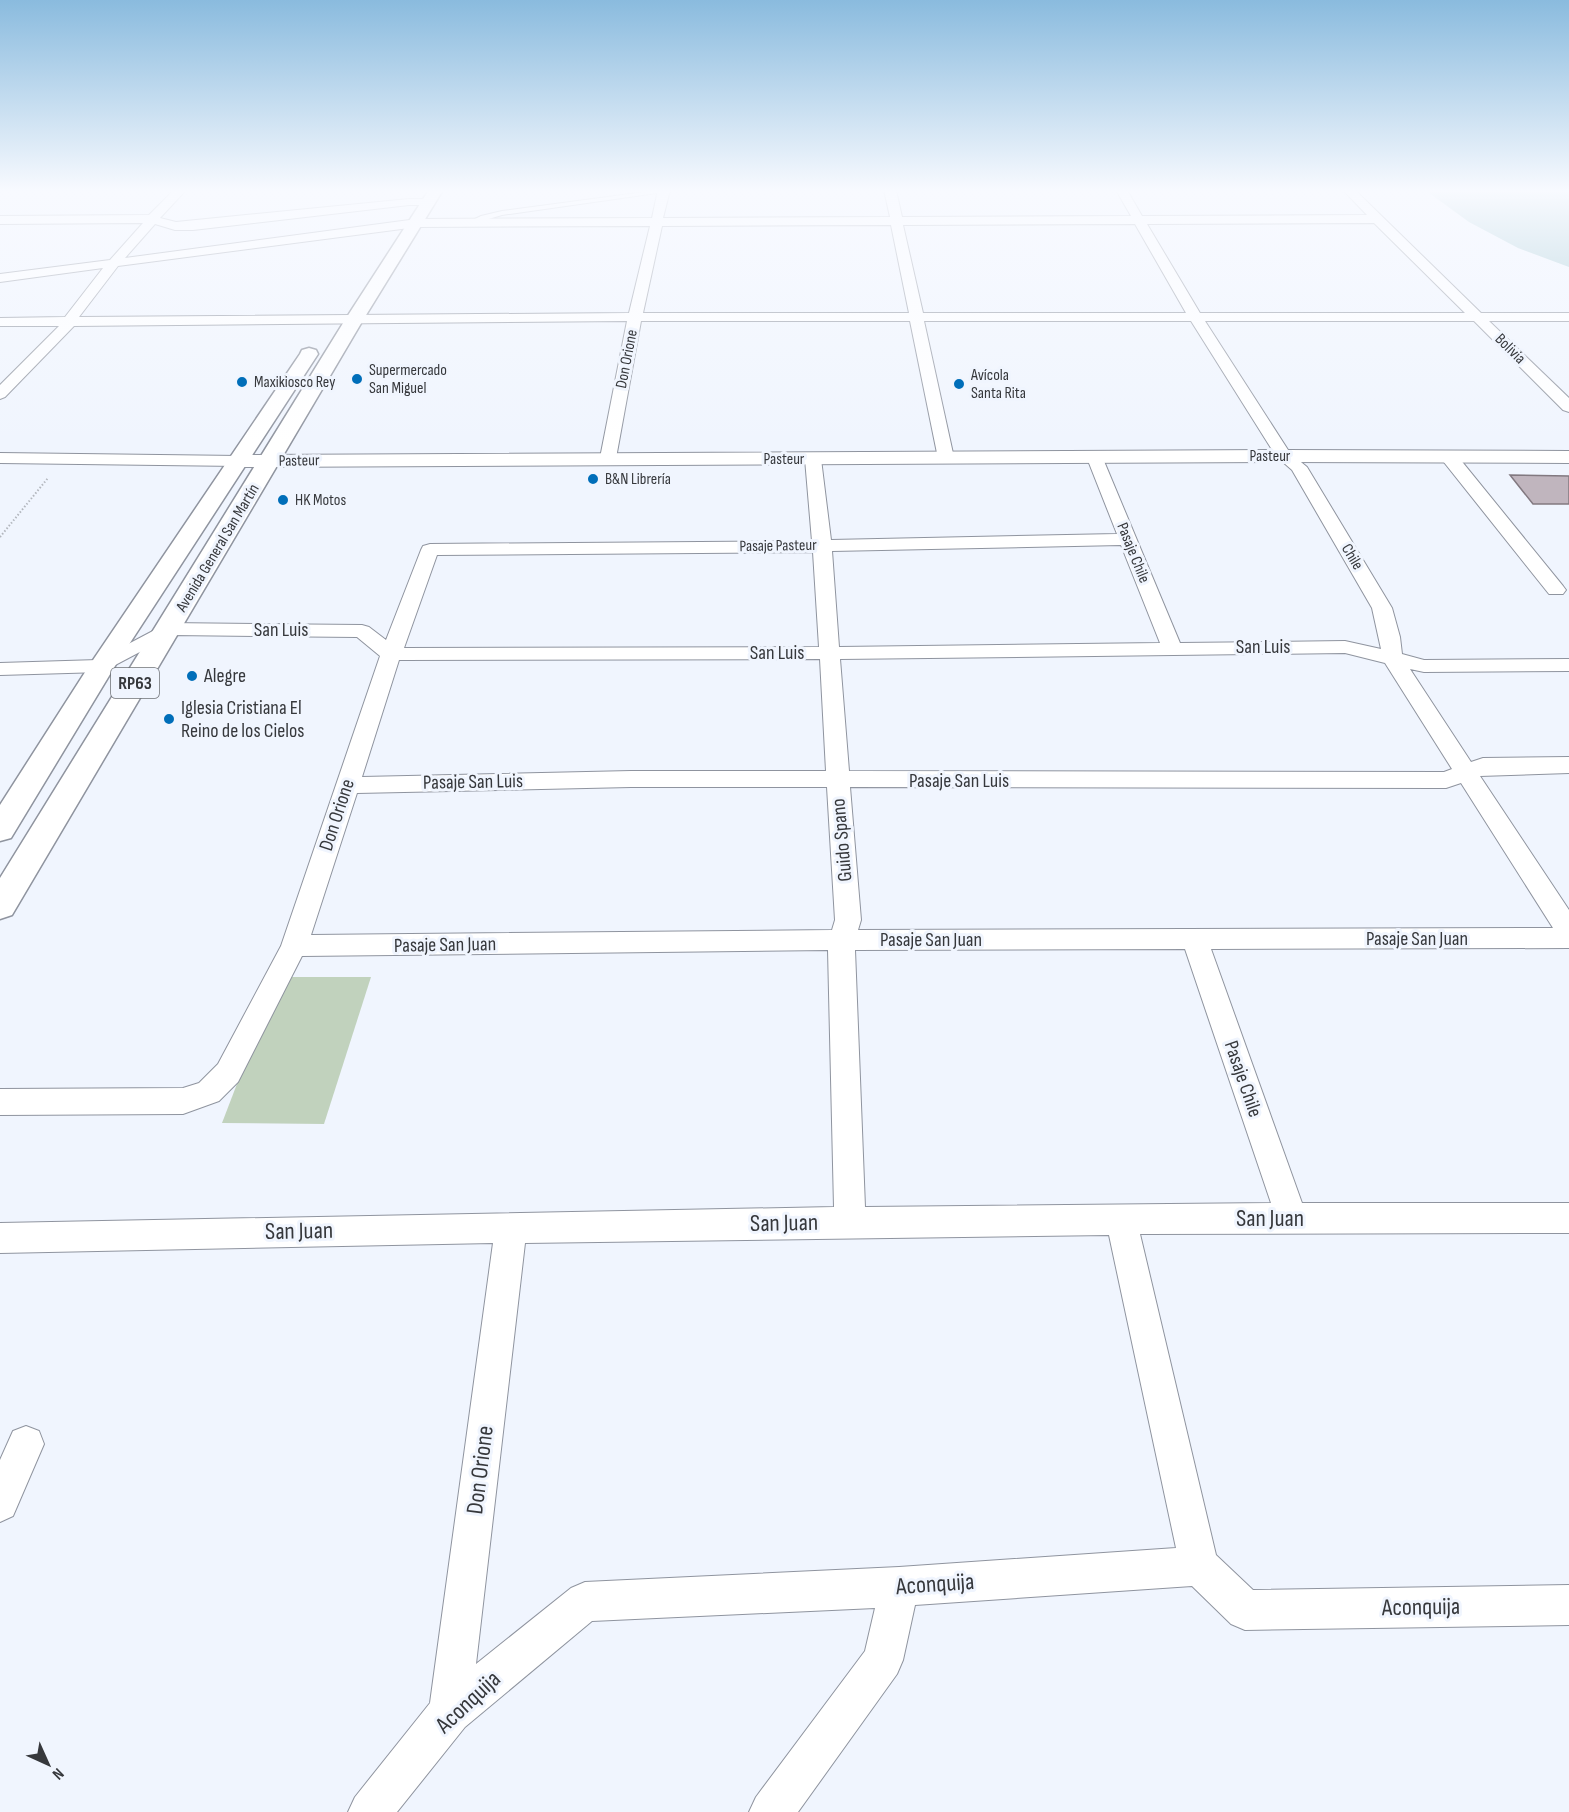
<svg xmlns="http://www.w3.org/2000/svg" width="1569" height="1812" font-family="'Sofia Sans Condensed',sans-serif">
<rect width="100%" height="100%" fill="#f0f5fe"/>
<path fill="#c1d2bd" d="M278,977h93l-47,147 -102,-1z"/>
<path fill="#9dc6cf" d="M1425,190h144v77l-51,-19 -49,-26z"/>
<path fill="#c0b5be" stroke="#827980" stroke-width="1.5" d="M1510,475l59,1v28h-36z"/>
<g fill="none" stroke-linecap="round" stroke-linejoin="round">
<defs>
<path id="service" d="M660,190h18l-176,25 -30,9 -3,-2 12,-6 21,-5z"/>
<path id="minor" d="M174,190h12l-26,28 16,4 233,-23h20l6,3 -6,3h-20l-216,25h-18l-20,-6 -30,34 292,-39 235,-1 6,-28h12l-7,28 227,-1 -6,-27h12l6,27 229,-1 -15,-26h11l15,26 225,-1 -24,-25h12l126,123h88v8h-80l80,77v14l-6,-2 -89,-89h-269l85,132 17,14 85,141 8,29 2,17 22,6 145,-1v12l-145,1 -14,-3 61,93 12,-4 86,-1v16l-89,3 89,134v38l-358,1 91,254h267v30l-429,1 76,321 37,35 316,-5v40l-324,5 -14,-6 -39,-38 -277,19 -12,55 -6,14 -99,138h-49l7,-15 109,-146 10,-43 -283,13 -127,106 -68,85h-49l7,-15 75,-94 63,-460 -493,10v-30l834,-16 -6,-257 -526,6 -64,126 -19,19 -36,13 -183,1v-26l183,-1 16,-5 19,-19 63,-118 99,-290 -23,-19 -185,-2 -70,37 -102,3v-12l98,-3 70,-37 194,2 7,2 17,13 35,-90 2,-4 7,-2 382,-3 -7,-82 8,-5 8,5 10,81 286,-6 -30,-76 2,-4h12l79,189 165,-2 36,8 -9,-41 -80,-138 -16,-14 -85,-135h-267l30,137 -8,5 -8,-5 -28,-137h-269l-25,137 -8,5 -8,-5 27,-137 -553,5 -69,71 -5,2v-14l59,-59h-59v-8l65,-1 38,-49 -103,14v-8l110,-14 33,-37 -143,1v-8l149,-1zM1374,223l91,90h-265l-53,-89zM1135,224l51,89h-263l-20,-88zM891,225l18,88h-266l19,-87zM650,226l-21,87 -550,4 39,-51 299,-39zM1121,545l39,98 -321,4 -7,-96zM813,552l6,95 -415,1 33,-93zM1345,653l40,10 67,106 -8,3 -595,-1 -9,-112zM820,659l6,112h-195l-269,6 37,-117zM1461,783l92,145 -695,2 3,-10 -11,-133 596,1zM631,787h196l8,133 -3,10 -521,5 46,-142zM1185,949l86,254 -406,4 -10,-257zM1109,1235l67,313 -277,19 -314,15 -14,6 -95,76 49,-421z
M1449,452l6,1 108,133 3,4 -3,4h-14l-106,-133 -2,-4 2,-4z
M0,453l239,3 8,5 -8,5 -239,-3z
M26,1426l13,5 5,13 -31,72 -13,6v-62l13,-29z"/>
<path id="tertiary" d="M1284,450l285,1v12l-285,-1 -1045,5 -7,-2 -3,-4 3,-4 7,-2z"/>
<path id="primary" d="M429,190h14l-80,130 -351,595 -12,4v-41l345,-558z
M309,348l7,2 2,4 -203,312 -104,172 -11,3v-36l89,-139 211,-312 2,-4z"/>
</defs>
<use href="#service" stroke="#8f949f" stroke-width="2"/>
<use href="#minor" stroke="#8f949f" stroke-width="2"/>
<use href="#tertiary" stroke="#8f949f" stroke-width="2"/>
<use href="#primary" stroke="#8f949f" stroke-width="3"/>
<path stroke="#b3b7be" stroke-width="2" stroke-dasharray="1.5 2" stroke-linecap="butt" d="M0,537l48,-59"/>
<use href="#service" fill="#fff" fill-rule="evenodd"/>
<use href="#minor" fill="#fff" fill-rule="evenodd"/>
<use href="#tertiary" fill="#fff" fill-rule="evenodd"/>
<use href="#primary" fill="#fff" fill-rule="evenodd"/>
</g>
<linearGradient id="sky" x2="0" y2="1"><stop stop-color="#8abbde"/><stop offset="0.43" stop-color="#f8faff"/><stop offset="1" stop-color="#f8faff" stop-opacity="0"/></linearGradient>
<rect width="1569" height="444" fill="url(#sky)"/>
<g fill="#006eb9" stroke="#f0f5fe" stroke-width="2">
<circle cx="357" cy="379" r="6"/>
<circle cx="242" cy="382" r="6"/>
<circle cx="959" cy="384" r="6"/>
<circle cx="593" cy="479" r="6"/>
<circle cx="283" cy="500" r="6"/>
<circle cx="192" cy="676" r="6"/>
<circle cx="169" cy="719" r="6"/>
</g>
<g text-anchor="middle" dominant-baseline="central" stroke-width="6" stroke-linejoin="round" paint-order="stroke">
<g font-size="16" fill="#36383c" stroke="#f0f5fe">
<text transform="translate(1510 349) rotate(45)">Bolivia</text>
<text transform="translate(627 359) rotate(-79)">Don Orione</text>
<text x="1270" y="456">Pasteur</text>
<text x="784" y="459">Pasteur</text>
<text transform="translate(299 461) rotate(-1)">Pasteur</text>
<text transform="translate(778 546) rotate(-1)">Pasaje Pasteur</text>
<text transform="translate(218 548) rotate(-59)">Avenida General San Martín</text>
<text transform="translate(1133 553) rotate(68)">Pasaje Chile</text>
<text transform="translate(1352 557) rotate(59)">Chile</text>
</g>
<g font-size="16" fill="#36383c" stroke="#f0f5fe" text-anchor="start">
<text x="369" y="370">Supermercado<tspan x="369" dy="18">San Miguel</tspan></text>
<text x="971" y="375">Avícola<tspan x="971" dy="18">Santa Rita</tspan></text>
<text x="254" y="382">Maxikiosco Rey</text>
<text x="605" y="479">B&amp;N Librería</text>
<text x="295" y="500">HK Motos</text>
</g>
<rect fill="#f0f5fe" stroke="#6e7176" stroke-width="1.5" x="111" y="668" width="48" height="30" rx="4.5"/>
<g font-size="18" font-weight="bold" fill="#36383c">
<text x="135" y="683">RP63</text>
</g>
<g font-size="20" fill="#36383c" stroke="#f0f5fe">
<text x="281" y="630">San Luis</text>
<text x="1263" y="647">San Luis</text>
<text x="777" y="653">San Luis</text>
<text x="959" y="781">Pasaje San Luis</text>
<text transform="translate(473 782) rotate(-1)">Pasaje San Luis</text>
<text transform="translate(337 815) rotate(-72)">Don Orione</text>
<text transform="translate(842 840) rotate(-95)">Guido Spano</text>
<text x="1417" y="939">Pasaje San Juan</text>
<text x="931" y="940">Pasaje San Juan</text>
<text transform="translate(445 945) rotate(-1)">Pasaje San Juan</text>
<text transform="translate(1243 1079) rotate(71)">Pasaje Chile</text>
</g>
<g font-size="20" fill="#36383c" stroke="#f0f5fe" text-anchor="start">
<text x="204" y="676">Alegre</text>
<text x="181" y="708">Iglesia Cristiana El<tspan x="181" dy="23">Reino de los Cielos</tspan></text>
</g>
<g font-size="24" fill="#36383c" stroke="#f0f5fe">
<text x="1270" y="1218">San Juan</text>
<text transform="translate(784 1223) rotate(-1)">San Juan</text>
<text transform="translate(299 1231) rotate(-1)">San Juan</text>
<text transform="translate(480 1470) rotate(-83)">Don Orione</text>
<text transform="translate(935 1584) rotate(-4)">Aconquija</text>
<text transform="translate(1421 1607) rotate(-1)">Aconquija</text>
<text transform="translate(468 1702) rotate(-43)">Aconquija</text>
</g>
</g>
<g transform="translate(48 1764) rotate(135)" stroke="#f0f5fe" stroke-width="4.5" paint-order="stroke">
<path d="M0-4.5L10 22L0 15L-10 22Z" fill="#36383c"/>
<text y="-9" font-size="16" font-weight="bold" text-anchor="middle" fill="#36383c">N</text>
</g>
</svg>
